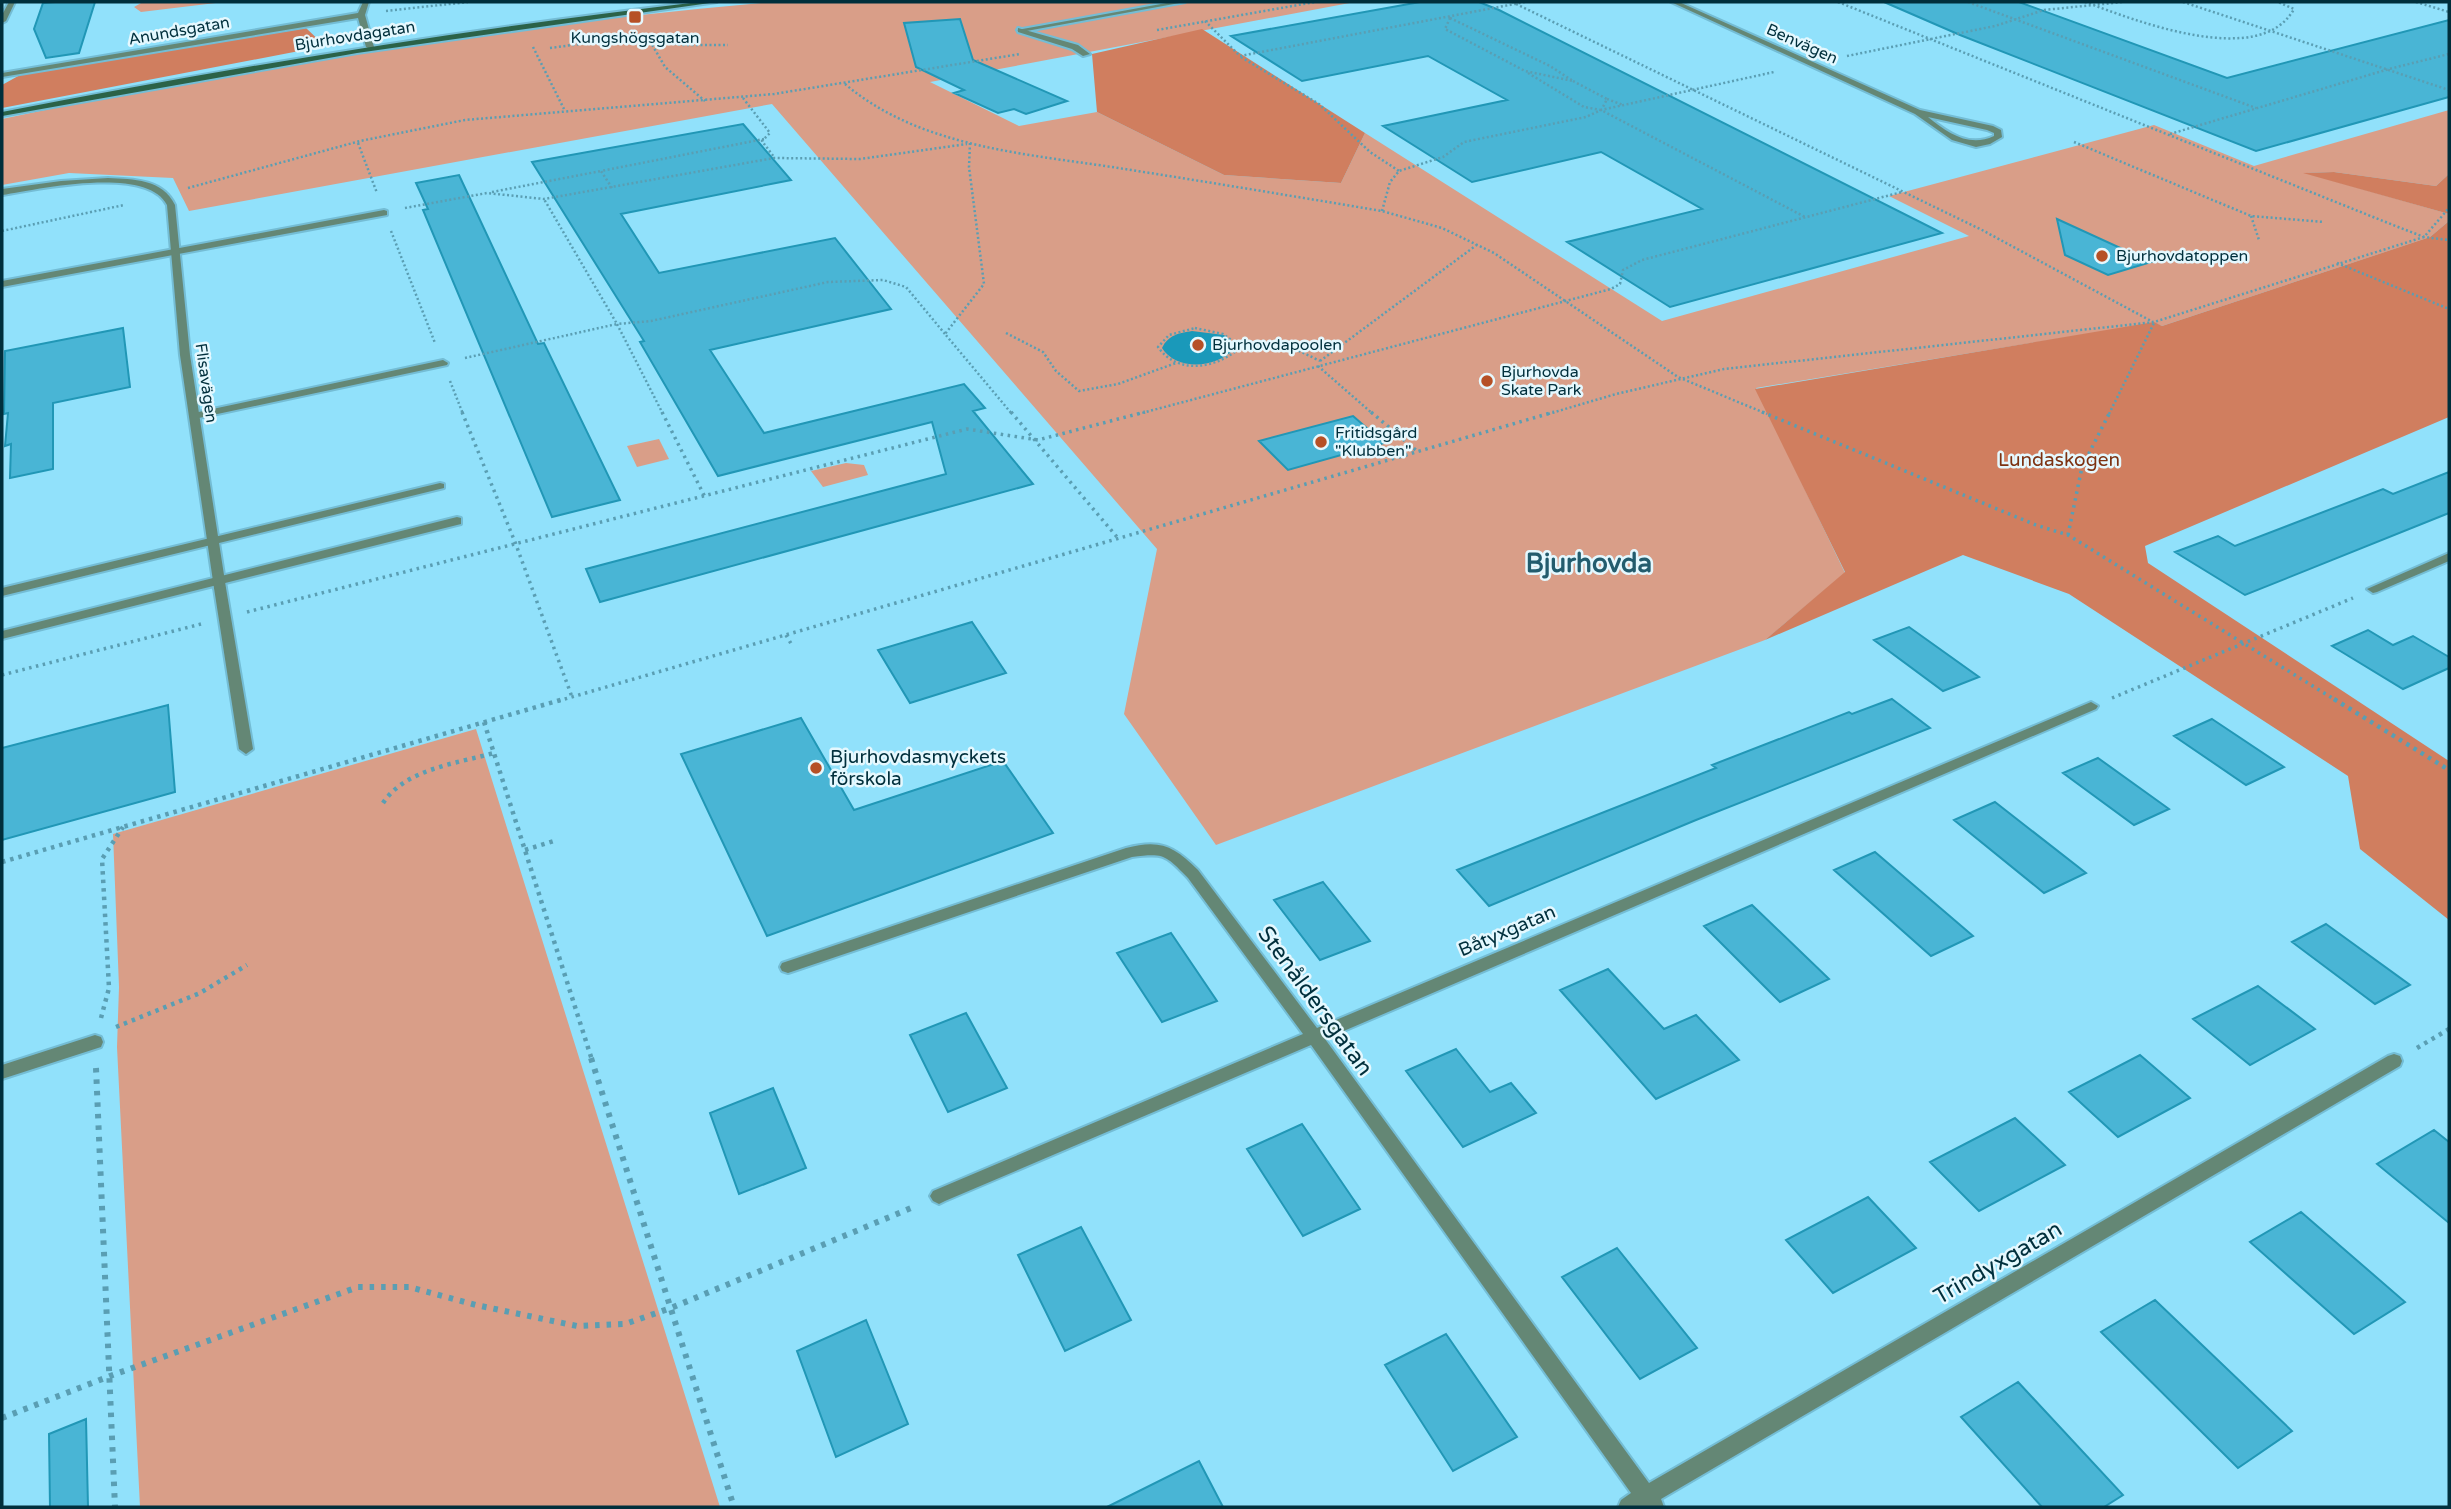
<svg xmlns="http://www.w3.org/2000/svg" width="2451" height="1509" font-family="'Varela Round',sans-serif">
<rect width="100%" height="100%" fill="#91e1fb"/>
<path fill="#d99e88" d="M143,2h81l-83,10 -7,-5z
M772,2h583l-425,80 89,44 78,-14 127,63 117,8 24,-50 297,188 307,-85 -80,-40 265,-71 100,41 195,-56v64l-13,12 -102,-14 -28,1 143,41v7l-19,16 -268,89 -8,-3 -398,65 89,185 -80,67 -549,205 -92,-131 33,-165 -385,-445 -583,107 -16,-33 -104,-5 -67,12v-66c254,-54 512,-95 770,-117z
M659,439l10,20 -32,8 -10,-21z
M846,463l18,2 4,10 -45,12 -12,-16z
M476,729l244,778h-580l-23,-460 2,-60 -6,-153z"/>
<path fill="#d07e5f" d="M306,28l19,18 -323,62v-23l18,-10z
M1202,29l163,104 -24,50 -117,-8 -127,-63 -5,-58z
M2334,172l102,14 13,-12v40l-146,-41z
M2449,221v196l-304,129 3,17 301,198v159l-89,-71 -12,-73 -279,-182 -106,-39 -198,85 80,-68 -90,-183 399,-67 8,4 268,-89z"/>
<path fill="#1a99ba" d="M1192,331l32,4 8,7 1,8c-17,18 -57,21 -71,-2 6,-13 17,-15 30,-17z"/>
<path fill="#49b5d5" stroke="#2197b6" stroke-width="2" d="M55,2h40l-16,51 -33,5 -12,-29 9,-26z
M1420,2h59l20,8 443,223 -272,74 -103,-65 135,-33 -101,-57 -129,30 -89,-56 124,-26 -79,-44 -126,25 -71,-45z
M1884,2h135l208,76 222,-58v77l-193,54 -296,-116z
M960,19l13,41 94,41 -41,13 -12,-5 -16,4 -44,-20 10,-3 -48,-23 -12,-44z
M743,124l48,56 -170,34 38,59 176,-35 56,71 -181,41 54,83 200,-49 21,24 -12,3 60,73 -433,118 -14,-33 360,-95 -14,-52 -214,54 -78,-134 4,-1 -112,-179z
M459,175l79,169 6,-1 76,157 -68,17 -129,-307 5,-1 -12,-26z
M2057,219l94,43 -43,13 -43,-20z
M123,328l7,59 -77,16v66l-43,9 1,-34 -6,2 3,-33 -4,1 1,-63z
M1353,416l31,27 -96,27 -29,-29z
M2449,472v41l-204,82 -70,-43 43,-16 17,10 148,-57 10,5z
M972,622l34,51 -96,30 -32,-53z
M1909,627l70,50 -36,14 -69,-51z
M2368,630l25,15 20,-9 36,21v11l-46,21 -71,-43z
M1892,699l38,29 -234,92 -207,86 -32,-36 259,-102 -4,-3 137,-53 3,2z
M168,705l7,87 -173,48v-92z
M801,718l53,92 149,-49 50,72 -286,103 -86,-182z
M2212,719l72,48 -38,18 -72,-49z
M2098,758l71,51 -35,16 -71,-52z
M1995,802l91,71 -42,20 -90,-73z
M1875,852l98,84 -42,20 -97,-86z
M1323,882l47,59 -50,19 -46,-60z
M1752,905l77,74 -49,23 -76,-76z
M2326,924l84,61 -35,19 -83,-62z
M1171,933l46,68 -55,21 -45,-69z
M1608,969l56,60 32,-14 43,45 -83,39 -96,-109z
M2258,986l57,43 -65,36 -57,-46z
M966,1013l41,75 -59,24 -38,-77z
M1456,1049l34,43 21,-9 25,30 -73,34 -57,-76z
M2140,1055l50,43 -72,39 -49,-45z
M773,1088l33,80 -67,26 -29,-81z
M2015,1118l50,47 -86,46 -49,-49z
M1302,1124l58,85 -57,27 -56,-87z
M2434,1130l15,12v81l-72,-59z
M1868,1197l48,51 -83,45 -47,-53z
M2301,1212l104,90 -51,32 -104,-92z
M1081,1227l50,93 -66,31 -47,-96z
M1617,1248l80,100 -57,31 -78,-102z
M2155,1300l137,131 -54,37 -137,-136z
M866,1320l42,104 -72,33 -39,-106z
M1446,1334l71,103 -64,34 -68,-106z
M2018,1382l105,113 -19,12h-62l-81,-90z
M86,1419l2,88h-38l-1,-73z
M1199,1461l24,46h-116z"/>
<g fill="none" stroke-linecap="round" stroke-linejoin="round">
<defs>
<path id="service" d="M1018,28l60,17 12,9 -7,2 -11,-7 -54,-17z
M384,210l3,1v4l-385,72v-6z
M443,360l5,3 -1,2 -253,54 -5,-3 5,-3z
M440,483l4,1v4l-442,108v-8z
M457,517l4,1v6l-459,115v-8z
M220,584l6,4 27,161 -7,5 -7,-5 -25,-161z"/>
<path id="minor" d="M9,2h6l-9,19 -4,2v-8z
M363,2h6l-4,13 9,32 -4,2 -4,-2 -8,-29 -356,59v-4l356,-60z
M1172,2h13l-164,30 -4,-2z
M1671,2h8l241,108 73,16 8,4 1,7 -12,7 -14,3 -24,-7 -37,-26zM1928,117l59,13 7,3v3c-25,12 -46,-3 -66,-19z
M108,178c25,1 55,1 67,27l15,150 36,233 -2,3h-8l-2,-3 -34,-233 -13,-150c-20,-40 -129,-16 -165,-10v-6l59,-8z
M2449,553v8l-72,31 -4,1 -6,-4z
M2091,702l7,4 -2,3 -771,330 324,444 739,-427 6,-2 6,2 2,5 -2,5 -739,433 3,8h-46l3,-7 10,-7 -320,-448 -366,156 -6,3 -6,-3 -3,-5 3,-5 370,-157 -115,-156c-23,-23 -23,-25 -56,-21l-338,114 -6,2 -6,-2 -2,-4 2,-4 344,-115c34,-9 48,-2 72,22l119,158z
M95,1035l6,2 2,5 -2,5 -99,32v-14z"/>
<path id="secondary" d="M699,2h18l-360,51 -355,63v-4c231,-45 463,-83 697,-110z"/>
</defs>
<use href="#service" stroke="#74bdd5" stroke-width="4"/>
<use href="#minor" stroke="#74bdd5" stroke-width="4"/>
<use href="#secondary" stroke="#74bdd5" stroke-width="4"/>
<path stroke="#5a9eb3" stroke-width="2.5" stroke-dasharray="2 2.5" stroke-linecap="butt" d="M1512,2l470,228 171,92
M1838,2l555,223 31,12 25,3
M1968,2l288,106
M2085,2c49,18 175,68 209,7l-16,-7
M2183,2l266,88
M2416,2l33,10
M386,11l82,-9
M1450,18l100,48 23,15 -48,-10 -80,-42z
M1205,21l35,35 285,-54
M1157,30l158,-28
M650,41l15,26 40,34
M533,47l31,62
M550,48l89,-12 5,4 40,5h44
M1847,56l148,-30 49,-16 79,-8
M1241,57l78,47 51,48 29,19
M1528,73l56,34 17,3 204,107
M1573,81l34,18 -5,10
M845,84c78,66 189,70 286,86 83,13 167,27 251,41l60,17 52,25 184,124 89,37
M743,98l27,35 -8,8 12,16
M1607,99l16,6
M2170,134l219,-65 60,-15
M2074,142l177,74 73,6
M358,143l19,50
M970,143l-1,24 15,117 -39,50 67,80
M188,188l172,-47 105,-21 309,-26 246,-40
M612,188l-11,-17 163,-32
M492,192l109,-21
M405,208l82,-15 57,6 230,-41 86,1 107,-15
M1382,211l8,-29 9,-11 44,-14 21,-15 122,-25 15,-7 173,-38
M2251,216l8,24
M2,231l122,-26
M391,231l44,112
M2337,263l112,46
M1195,328l28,6 14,10 -1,7c-24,18 -59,23 -78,-4l11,-12z
M1006,333l37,19 13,19 23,20 39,-7 58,-21
M1237,344c33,-7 55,3 83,17
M465,358l152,-34 -73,-125
M1320,361l158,-117
M1318,366l55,48
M450,381l13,33
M663,414l-46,-90 34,-3 177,-39 55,-2 23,7 39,47
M1138,414l473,-125 9,-5 3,-14 19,-10 260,-68
M1548,414l68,-20 108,-25 430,-47 270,-85 25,-29
M2109,414l45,-91"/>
<path stroke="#5a9eb3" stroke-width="3.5" stroke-dasharray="2.5 4.5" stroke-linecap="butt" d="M462,412l53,130 57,155
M662,412l43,85
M1011,412l106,125
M1371,412l46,39
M1762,412l274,113 32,10 269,166
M2068,535l14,-68 28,-55
M247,612l720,-183 71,11 107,-28
M786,635l7,12
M2,675l199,-51
M2112,698l241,-100
M558,701l996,-289"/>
<path stroke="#5a9eb3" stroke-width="4.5" stroke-dasharray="3.5 5" stroke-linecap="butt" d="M2334,699l115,71
M484,722l108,338
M383,803c22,-34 75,-40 111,-50
M525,850l29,-9
M2,862l562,-163
M101,1018l8,-30 -7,-129 21,-32
M116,1027l84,-34 47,-28
M2417,1048l32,-19"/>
<path stroke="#5a9eb3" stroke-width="6" stroke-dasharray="4.5 7" stroke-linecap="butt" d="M591,1058l143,449
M96,1068l19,439
M2,1418l108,-42 248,-89h51l67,18 101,21 48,-2 46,-16 245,-102"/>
<use href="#service" fill="#648775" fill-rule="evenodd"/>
<use href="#minor" fill="#648775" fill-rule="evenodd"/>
<use href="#secondary" fill="#2b6248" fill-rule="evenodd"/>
</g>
<g fill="#b65026" stroke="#e5f8fe" stroke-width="2.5">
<rect x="628" y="10" width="14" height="14" rx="3.5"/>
<circle cx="2102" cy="256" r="7"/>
<circle cx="1198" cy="345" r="7"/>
<circle cx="1487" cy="381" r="7"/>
<circle cx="1321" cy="442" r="7"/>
<circle cx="816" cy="768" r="7"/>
</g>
<g text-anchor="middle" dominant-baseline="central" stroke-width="5" stroke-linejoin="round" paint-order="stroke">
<g font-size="16" fill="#002f3c" stroke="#e5f8fe">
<text transform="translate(179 31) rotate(-10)">Anundsgatan</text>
<text transform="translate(355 36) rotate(-9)">Bjurhovdagatan</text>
<text transform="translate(1802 44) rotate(24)">Benvägen</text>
<text transform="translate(206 383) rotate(82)">Flisavägen</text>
</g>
<g font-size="16" fill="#002f3c" stroke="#e5f8fe" text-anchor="start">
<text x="635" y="38" text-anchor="middle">Kungshögsgatan</text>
<text x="2116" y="256">Bjurhovdatoppen</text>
<text x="1212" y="345">Bjurhovdapoolen</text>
<text x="1501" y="372">Bjurhovda<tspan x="1501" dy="18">Skate Park</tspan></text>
<text x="1335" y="433">Fritidsgård<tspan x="1335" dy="18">"Klubben"</tspan></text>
</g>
<g font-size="19" fill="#7d3212" stroke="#e5f8fe">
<text x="2059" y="460">Lundaskogen</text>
</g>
<g font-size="19" fill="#002f3c" stroke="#e5f8fe" text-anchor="start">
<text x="830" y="757">Bjurhovdasmyckets<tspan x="830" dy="22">förskola</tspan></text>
</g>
<g font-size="19" fill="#002f3c" stroke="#e5f8fe">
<text transform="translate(1507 931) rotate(-23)">Båtyxgatan</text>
</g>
<g font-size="23" fill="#002f3c" stroke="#e5f8fe">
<text transform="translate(1315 1001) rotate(54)">Stenåldersgatan</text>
<text transform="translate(1998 1263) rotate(-30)">Trindyxgatan</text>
</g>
<g font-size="26" font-weight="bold" fill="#235c6d" stroke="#e5f8fe">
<text x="1589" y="563">Bjurhovda</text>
</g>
</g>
<rect width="2451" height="1509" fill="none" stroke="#002f3c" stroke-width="7"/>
</svg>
